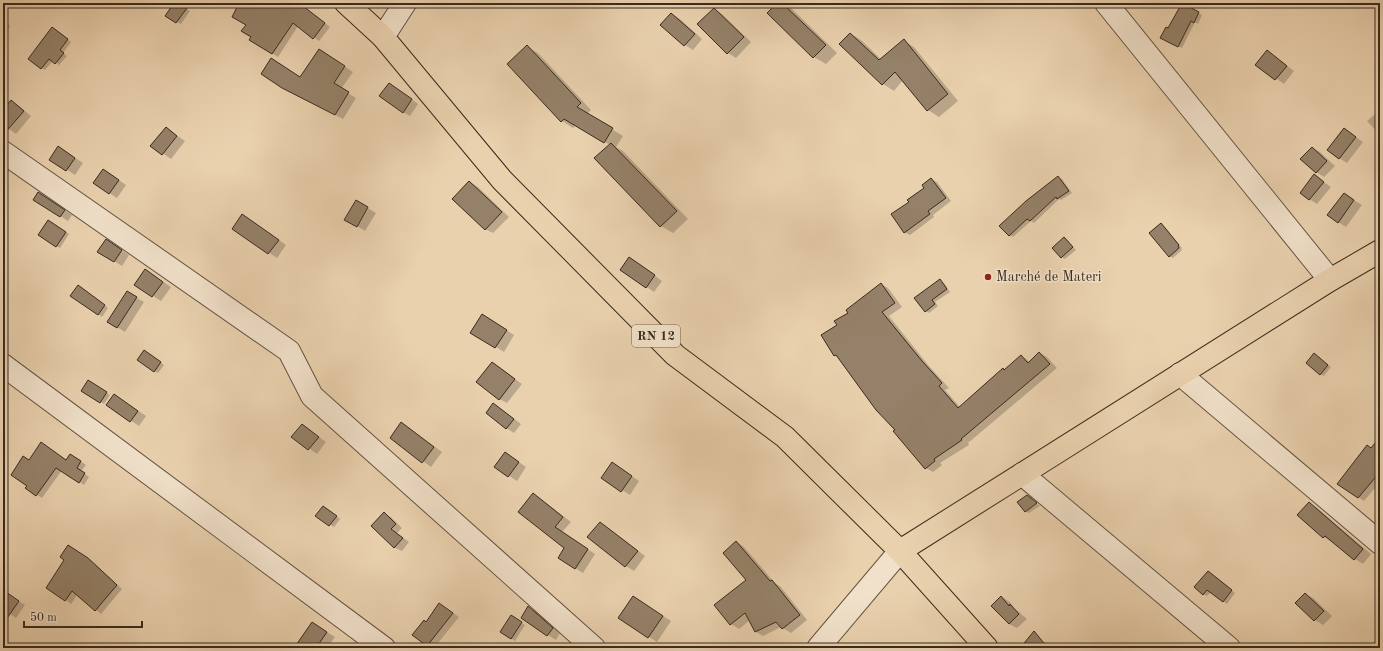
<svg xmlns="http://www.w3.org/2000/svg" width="1383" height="651" font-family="'Old Standard TT',serif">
<rect width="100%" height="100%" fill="#ead1ae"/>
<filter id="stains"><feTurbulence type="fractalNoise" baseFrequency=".005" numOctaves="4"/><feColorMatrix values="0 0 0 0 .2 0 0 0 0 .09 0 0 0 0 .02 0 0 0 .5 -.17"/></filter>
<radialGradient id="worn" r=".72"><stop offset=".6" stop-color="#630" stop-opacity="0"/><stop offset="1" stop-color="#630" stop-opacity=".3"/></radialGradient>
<path fill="#0003" d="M3,3h5l-5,11z
M175,3h2l13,8 -9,13 -15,-8z
M240,3h59l31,24 -11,14 -21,-15 -20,31 -27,-17 1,-3z
M778,3h4l9,5 46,45 -11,11 -12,-7 -46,-44z
M1183,4l19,11 -4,9 -3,-2 -13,26 -20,-10 7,-8z
M714,9l8,5 29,28 -15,16 -8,-5z
M672,14l8,5 22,20 -9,11 -8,-5z
M3,20l7,6 -7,10z
M56,30l15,12 -8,11 4,3 -8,9 -6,-4 -8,9 -16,-11z
M851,34l10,6 20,19 23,-18 10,6 44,54 -19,16 -11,-7 -25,-30 -9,11 -11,-7 -42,-40z
M527,47l11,6 53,57 -4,4 36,22 -7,11 7,4 65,68 -15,14 -12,-7 -65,-67 14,-14 -34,-20 -3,3 -11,-7z
M1268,52l26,19 -10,13 -27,-19z
M327,55l26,17 -12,17 15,9 -13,21 -51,-27 9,-14z
M396,88l22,16 -8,12 -7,-4z
M11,101l8,5 12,10 -15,18 -13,-9v-14z
M1380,110v25l-13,-14z
M166,128l19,13 -14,18 -19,-13z
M1344,129l19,13 -16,21 -8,-5z
M59,147l24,16 -8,12 -24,-16z
M1312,148l8,4 15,14 -11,11 -8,-5z
M104,170l22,15 -9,13 -8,-5z
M1315,176l16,11 -14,17 -8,-5z
M1058,177l4,2 10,14 -11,7 -2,-1 -25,24 -3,-2 -18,16 -4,-2z
M931,179l6,3 14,19 -18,14 1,2 -24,18 -6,-3 7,-29 14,-15z
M470,182l8,5 31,30 -16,16 -8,-4z
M38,193l34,22 -4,6 -8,-5z
M1344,194l18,11 -16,22 -8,-5z
M356,201l20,12 -11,18 -19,-12z
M250,220l36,25 -9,13 -44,-29z
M52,223l17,11 -9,14 -4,-2z
M1161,225l4,2 17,21 -1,1 1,1 -9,8 -4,-2z
M1064,238l3,2 9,10 -11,9 -3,-2z
M114,245l15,10 -7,11 -23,-14z
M638,263l24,18 -8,11 -32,-22z
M145,270l26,17 -10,14 -26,-17z
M940,281l4,2 6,9 -15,10 3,4 -9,7 -3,-2z
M881,284l7,4 14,19 -13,9 40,50 20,22 -4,2 15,17 43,-38 2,1 17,-14 8,6 10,-9 7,4 10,11 -89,75 1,2 -29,18 2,2 -9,7 -7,-4 -87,-111 -4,-2 3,-30 11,-12z
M82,288l26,20 -6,9 -30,-21z
M135,297l9,5 -19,30 -8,-5z
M490,320l24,15 -10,17 -32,-20z
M148,354l16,11 -6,8 -4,-2z
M1318,357l13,10 -7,9 -4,-2z
M492,363l30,21 -15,19 -8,-4z
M89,382l21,13 -6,9 -21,-13z
M122,400l24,16 -7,10 -31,-21z
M494,404l27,20 -7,9 -8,-5z
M402,423l40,29 -11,15 -40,-29z
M302,425l24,17 -9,12 -24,-17z
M1380,438v44l-16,19 -6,-4 14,-48z
M76,458l10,7 -5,6 8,6 -5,8 -22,-15 -20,28 -15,-10 1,-3 2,-24h37z
M513,458l13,9 -9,14 -21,-14z
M620,468l19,13 -9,14 -27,-17z
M533,495l8,4 30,23 -9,10 33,22 -12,19 -8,-5 -9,-20z
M1027,496l13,10 -11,7 -4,-2z
M1309,504l8,4 54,46 -8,10 -8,-5 -22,-18 -1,1 -8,-5z
M327,509l13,10 -6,8 -17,-11z
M384,514l7,3 11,11 -5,5 12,9 -7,9 -7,-3 -23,-22z
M600,523l8,5 37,28 -11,15 -8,-5z
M737,542l7,5 31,36 5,3 27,34 -16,13 -10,-6 -18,9 -7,-4 -6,-12 -11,9 -8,-5 -15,-19 31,-24z
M74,550l20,13 28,26 -21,25 -24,-19 -6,9 -5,-4z
M1212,575l23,18 -8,11 -16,-12 -4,4 -4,-2z
M3,591l22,14 -9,13 -13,-9z
M1305,594l8,4 19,18 -9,9 -8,-5 -19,-17z
M634,597l37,24 -14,21 -37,-24z
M1002,597l8,5 4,6 13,11 -10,9 -8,-4z
M446,608l13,9 -25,31h-2l-5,-3z
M529,608l8,4 23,21 -4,7 -8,-5z
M512,616l13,9 -10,16 -14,-9z
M312,623l23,14 -8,11h-32z
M1044,642l8,4 2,2h-15z"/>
<path fill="#958169" stroke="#392b1e" d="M174,3h5l8,5 -11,15 -11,-7z
M239,3h60l26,20 -12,16 -20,-16 -21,31 -23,-14 2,-3 -10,-6 5,-6 -14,-8z
M777,3h5l44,42 -13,13 -46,-45z
M1182,3l17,9 -5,11 -3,-2 -13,26 -18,-9 6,-11 2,1z
M714,8l30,29 -17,17 -30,-30z
M671,13l24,21 -11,12 -24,-21z
M52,27l16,12 -8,11 4,3 -9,11 -6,-5 -8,10 -13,-10z
M850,33l29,27 25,-21 44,55 -21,17 -32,-39 -13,13 -43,-41z
M527,45l54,58 -4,4 36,21 -9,15 -40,-24 -3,3 -54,-58z
M319,49l26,17 -11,17 15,9 -14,23 -53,-27 -21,-14 10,-16 29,19z
M1267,50l20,16 -12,14 -20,-15z
M389,83l23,16 -9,14 -24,-17z
M11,100l13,11 -21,24v-25z
M166,127l11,9 -15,19 -12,-9z
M1344,128l12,9 -17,22 -12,-9z
M611,143l66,68 -17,16 -66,-69z
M58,146l17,12 -9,13 -17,-11z
M1312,147l15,14 -11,12 -16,-14z
M103,169l16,11 -10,14 -16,-11z
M1314,174l10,8 -15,18 -9,-7z
M1058,176l11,15 -12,8 -1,-2 -26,24 -3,-2 -18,17 -10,-10 27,-25z
M931,178l15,20 -18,13 2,3 -26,19 -13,-19 18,-12 -2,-2 17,-12 -2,-3z
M469,181l33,31 -17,18 -33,-31z
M38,192l27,18 -5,7 -27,-17z
M1344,193l10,7 -16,23 -11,-8z
M356,200l12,7 -11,20 -13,-7z
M242,214l37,26 -11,14 -36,-25z
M48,220l18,12 -10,15 -18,-12z
M1161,223l18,22 -1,1 1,2 -10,9 -20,-24z
M1064,237l9,10 -12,11 -9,-10z
M106,239l16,11 -8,12 -17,-10z
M629,257l26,18 -9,13 -26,-18z
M145,269l18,13 -11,15 -18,-12z
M940,279l7,10 -15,11 3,4 -10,8 -11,-14z
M881,283l14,20 -13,9 40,49 20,22 -3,3 19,22 45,-40 1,2 17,-15 7,8 11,-11 11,12 -89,75 1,1 -28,19 1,2 -10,8 -32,-38 2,-1 -19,-20 -40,-55 -2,1 -13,-21 16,-10 -3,-4 14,-8 -2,-3z
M78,285l27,20 -7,10 -28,-19z
M127,291l10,6 -20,31 -10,-6z
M482,314l25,16 -12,18 -25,-15z
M144,350l17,12 -7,10 -17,-12z
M1314,353l14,12 -8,10 -14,-12z
M492,362l23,17 -16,21 -23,-18z
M88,380l19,12 -7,11 -19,-12z
M114,394l24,17 -8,11 -24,-17z
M493,403l21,16 -8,10 -20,-16z
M401,422l33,25 -12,16 -32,-25z
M302,424l17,13 -11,13 -17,-13z
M1380,437v35l-22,26 -21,-14 30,-39 4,3z
M41,442l25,18 4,-6 11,7 -4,7 8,5 -6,10 -23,-15 -20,28 -11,-8 2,-2 -16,-11 12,-19 6,4z
M505,452l14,10 -11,15 -14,-10z
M612,462l20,14 -11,16 -20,-14z
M533,493l30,24 -8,10 33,22 -13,20 -17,-11 6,-10 -46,-36z
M1027,495l10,8 -12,9 -8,-10z
M1309,502l54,47 -9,11 -29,-24 -2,2 -26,-23z
M323,506l14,10 -8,10 -14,-10z
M384,512l12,12 -5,5 12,9 -9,10 -23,-22z
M600,522l38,29 -13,16 -38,-30z
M736,541l34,40 2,-1 28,35 -18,14 -6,-7 -21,10 -10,-19 -15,12 -16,-20 32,-25 -23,-27z
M68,545l20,13 29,27 -22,26 -23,-20 -7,10 -19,-13 18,-28 -4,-3z
M1208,571l24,19 -9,12 -16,-12 -4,5 -9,-8z
M3,590l16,11 -16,23z
M1305,593l19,18 -10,10 -19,-18z
M633,596l30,20 -15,22 -30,-20z
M1001,596l8,10 1,-2 9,10 -10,10 -18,-18z
M439,603l14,10 -26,33 -15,-11 12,-15 2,2z
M528,606l25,22 -6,8 -26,-18z
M511,615l11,7 -11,17 -11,-7z
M312,622l15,10 -11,16h-22z
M1034,631l14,17h-28z"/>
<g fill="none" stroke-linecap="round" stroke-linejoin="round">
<defs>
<path id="minor" d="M1106,3l224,277
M383,37l22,-34
M3,152l286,199 23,45 282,252
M3,365l381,283
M1180,374l200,169
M1022,474l207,174
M818,648l82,-97"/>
<path id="major" d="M346,3l37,34 119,143 173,175 110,82 115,114 87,97
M900,551l430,-271 50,-29"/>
</defs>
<use href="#minor" stroke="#655442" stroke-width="24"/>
<use href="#major" stroke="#392b1e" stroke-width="24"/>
<use href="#minor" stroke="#f1e1ca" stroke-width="22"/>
<use href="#major" stroke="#ead1ae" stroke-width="22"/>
</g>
<circle fill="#8f2418" stroke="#f1e1ca" stroke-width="1.5" cx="988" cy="277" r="4"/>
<g text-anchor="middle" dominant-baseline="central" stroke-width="3" stroke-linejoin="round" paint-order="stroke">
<rect fill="#f1e1ca" stroke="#706252" stroke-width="1" x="632" y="325" width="48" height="22" rx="3"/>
<g font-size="13" font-weight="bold" fill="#392b1e">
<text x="656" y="336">RN 12</text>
</g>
<g font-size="14" fill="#392b1e" stroke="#f1e1ca" text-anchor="start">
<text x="996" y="277">Marché de Materi</text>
</g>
</g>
<rect width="1383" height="651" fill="none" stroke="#ead1ae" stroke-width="16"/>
<rect x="4" y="4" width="1375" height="643" fill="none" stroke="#392b1e" stroke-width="2"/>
<rect x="8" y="8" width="1367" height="635" fill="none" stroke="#392b1e"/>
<path d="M24 621v6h118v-6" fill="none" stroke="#392b1e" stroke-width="2"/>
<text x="30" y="621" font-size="12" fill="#392b1e" stroke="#f1e1ca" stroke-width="3" paint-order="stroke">50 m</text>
<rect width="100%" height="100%" filter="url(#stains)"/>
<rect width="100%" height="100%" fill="url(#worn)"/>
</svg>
